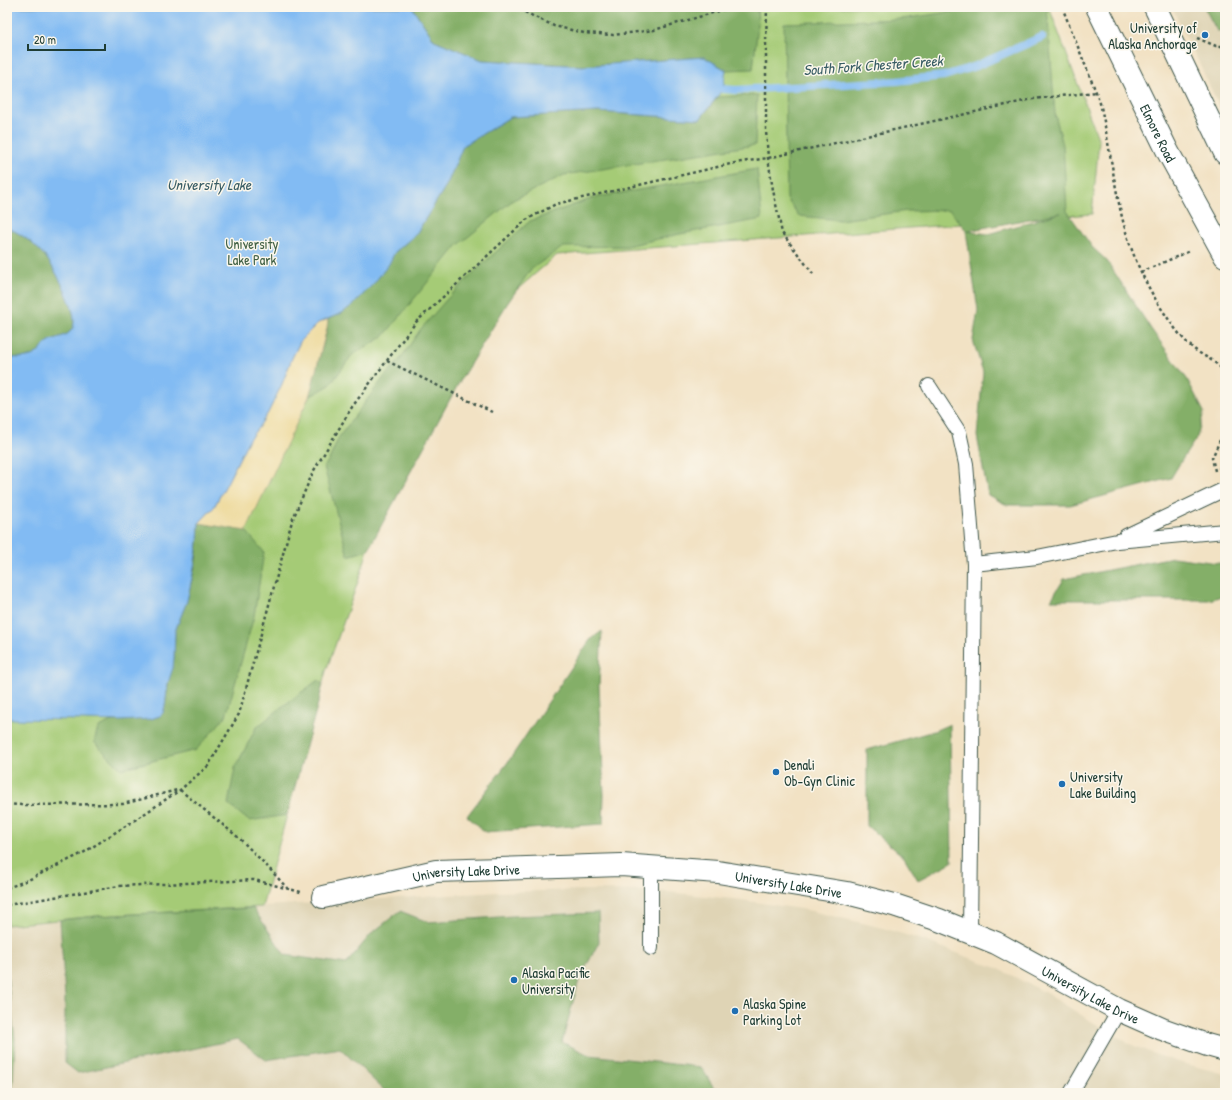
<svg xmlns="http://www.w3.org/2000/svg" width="1232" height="1100" font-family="'Patrick Hand',sans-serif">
<rect width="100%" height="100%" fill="#fbf7ec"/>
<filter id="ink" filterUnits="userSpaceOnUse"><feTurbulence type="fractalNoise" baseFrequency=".025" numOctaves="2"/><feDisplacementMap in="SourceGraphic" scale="8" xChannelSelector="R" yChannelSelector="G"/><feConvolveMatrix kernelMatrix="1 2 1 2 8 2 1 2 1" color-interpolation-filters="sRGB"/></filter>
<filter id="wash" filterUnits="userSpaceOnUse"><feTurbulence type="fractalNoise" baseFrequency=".012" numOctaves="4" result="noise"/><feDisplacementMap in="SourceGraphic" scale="16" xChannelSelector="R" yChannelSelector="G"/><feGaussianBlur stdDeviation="0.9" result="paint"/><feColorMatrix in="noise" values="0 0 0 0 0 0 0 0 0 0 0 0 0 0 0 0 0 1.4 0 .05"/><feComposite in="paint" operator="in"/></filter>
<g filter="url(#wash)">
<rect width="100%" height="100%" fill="#f2e2c4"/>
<path fill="#dfd4b5" d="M1172,7h53v112l-26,-56z
M584,890l74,1 84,9 65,10 72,17 46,14 72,27 49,25 43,27 43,25 25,10 28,9 40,10v19h-1218v-168l90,-9 401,-24z"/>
<path fill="#a5cb76" stroke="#628455" d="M7,7h1042l50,134 -7,73 -535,41 -53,46 -133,239 -11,36 -34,95 -64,236 -165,9 -90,9z"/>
<path fill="#84af67" stroke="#52764e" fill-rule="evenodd" d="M412,7h345l1,17 -5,45 -27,1 -22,-13 -120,9 -102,-6 -48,-20z
M983,7h64l8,107 8,31 4,66 25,36 15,14 44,68 36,50 17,33 -7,25 -17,26 -9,15 -101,27h-63l-19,-10 -11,-59 6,-64 -10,-32 5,-30 -12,-79 -16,-21 -43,1 -67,9 -41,-4 -12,-17 -3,-176 118,-4zM1061,213l-73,21 -21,-3 93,-18z
M1204,7h21v23l-8,1z
M757,95l-2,50 -191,30 -51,25 -56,46 -74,91 -31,18 -22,30 -21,12 18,-67 1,-11 14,-6 17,-14 26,-30 10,-17 21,-18 31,-50 16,-38 47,-29 88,-5 102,7 18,-22z
M757,169l5,50 -82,15 -53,12 -64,1 -32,22 -24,35 -46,75 -93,171 -20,6 -24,-89 6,-9 9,-21 46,-61 14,-15 21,-31 27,-31 39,-38 44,-40 63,-23z
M7,228c15,5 31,19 41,32 9,13 31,53 25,67 -4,11 -17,9 -25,15 -5,3 -7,8 -11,11 -8,6 -21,5 -30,4z
M199,523l47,8 18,21 -10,64 -28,100 -30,34 -75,19 -27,-27 4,-14 13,-7 40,-2 9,-3 3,-3 2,-7 3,-23 6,-25 1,-27 12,-30 9,-39 2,-20z
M1173,557l52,7v31l-16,5h-158l13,-21z
M602,631l-3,55 5,109 -1,29 -118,8 -18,-16 41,-54 82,-122z
M318,680l5,5 -36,130 -38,6 -21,-17 7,-36 21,-40 27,-22z
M950,724l2,138 -34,18 -14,-23 -37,-31v-76l67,-19z
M253,908l32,47 61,9 26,-31 28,-22 28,11 85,-6 85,-3 1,29 -20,38 -17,62 27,13 112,12 13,21 43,5h-372v-2l-45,-43 -74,12 -28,-21 -160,34 -13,-10v-66l-5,-77 37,-4z
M7,975l8,64 -2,47 -6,3z"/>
<path fill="#eeda9e" stroke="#868c69" d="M328,319l-1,9 -18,69 -63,134 -47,-8 15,-16 13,-24 22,-44 9,-11 10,-15 14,-29 10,-26 9,-18 17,-17z"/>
<path fill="#82bbf3" stroke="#507c94" d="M7,7h405l22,33 48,20 102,6 120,-9 22,13 -3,19 -23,30 -102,-7 -88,5 -47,29 -16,38 -31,50 -21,18 -6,12 -15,19 -20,21 -12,9 -24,10 -17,17 -9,18 -10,26 -14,29 -10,15 -9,11 -22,44 -13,24 -15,16 -1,19 -5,31 -6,28 -12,30 -1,27 -1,10 -5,15 -3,23 -2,7 -3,3 -9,3 -30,2 -37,-1 -77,-1v-362c9,1 22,2 30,-4 4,-3 6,-8 11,-11 8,-6 21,-4 25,-15 6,-14 -16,-54 -25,-67 -10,-13 -26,-27 -41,-32z"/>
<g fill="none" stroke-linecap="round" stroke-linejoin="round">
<path stroke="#82bbf3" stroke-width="8" d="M723,89l13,1 161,-9 47,-5 32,-10 66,-29"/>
</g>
</g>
<g filter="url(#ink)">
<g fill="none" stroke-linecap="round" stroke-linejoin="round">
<defs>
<path id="service" d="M929,386l30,46 7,32 8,100 -4,369
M1126,536l99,-47
M974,564l63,-7 80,-16 108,-10
M651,867v81
M1071,1093l48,-83"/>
<g id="minor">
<path id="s1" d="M323,897l113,-26 185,-6 97,7 129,21 47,12 45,15 57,23 123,67 43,19 45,16 18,5"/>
</g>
<g id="secondary">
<path id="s2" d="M1097,7l71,145 57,104"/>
<path d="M1155,7l70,146"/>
</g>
</defs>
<use href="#service" stroke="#3f564a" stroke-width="16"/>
<use href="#minor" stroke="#3f564a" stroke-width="24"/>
<use href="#secondary" stroke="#3f564a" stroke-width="24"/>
<path stroke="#3f564a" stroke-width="2.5" stroke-dasharray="3 3" stroke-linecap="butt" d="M514,7l40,19 30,7 29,2 41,-5 79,-23
M767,7l-1,36v88l2,27 5,32 9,43 32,42
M1062,7l34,85 4,11c9,38 13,76 22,114 8,34 23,68 43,97 8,12 17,25 29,35 10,8 23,12 31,24
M1197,38l19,8h9
M1141,272l49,-21
M387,361l105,51
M1219,469l6,-7
M1215,471l-3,-13 13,-29
M180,790l59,48 27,27 21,23
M7,804l14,1 102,-1 54,-14
M7,888l21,-8 55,-27 55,-35 42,-28 28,-24 31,-52 53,-193 21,-49 39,-65 64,-85 110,-102 30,-16 179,-41 33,-5 265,-59 63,-7
M7,905l112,-19 135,-6 47,12"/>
<use href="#service" stroke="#fff" stroke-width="14"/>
<use href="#minor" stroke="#fff" stroke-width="22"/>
<use href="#secondary" stroke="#fff" stroke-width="22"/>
</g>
</g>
<g fill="#1f6fb2" stroke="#fbf7ec" stroke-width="1.5">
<circle cx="1205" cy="35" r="4"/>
<circle cx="776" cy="772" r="4"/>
<circle cx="1062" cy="784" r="4"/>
<circle cx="514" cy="980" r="4"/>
<circle cx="735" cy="1011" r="4"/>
</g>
<g text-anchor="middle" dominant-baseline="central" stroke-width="3" stroke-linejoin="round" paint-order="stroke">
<g font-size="14" fill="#1f3d34" stroke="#fbf7ec" text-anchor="start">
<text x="1197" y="27" text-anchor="end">University of<tspan x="1197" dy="16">Alaska Anchorage</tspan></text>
<text x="784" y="764">Denali<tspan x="784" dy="16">Ob-Gyn Clinic</tspan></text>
<text x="1070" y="776">University<tspan x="1070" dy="16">Lake Building</tspan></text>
<text x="522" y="972">Alaska Pacific<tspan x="522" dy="16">University</tspan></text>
<text x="743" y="1003">Alaska Spine<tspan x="743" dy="16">Parking Lot</tspan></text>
</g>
<g font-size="14" fill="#1f3d34" stroke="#fbf7ec">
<text stroke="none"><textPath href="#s2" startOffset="140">Elmore Road</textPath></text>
<text stroke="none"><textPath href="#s1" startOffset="146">University Lake Drive</textPath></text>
<text stroke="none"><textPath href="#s1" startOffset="470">University Lake Drive</textPath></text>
<text stroke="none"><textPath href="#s1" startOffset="794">University Lake Drive</textPath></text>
</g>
<g font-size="14" fill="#406044" stroke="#fbf7ec">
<text x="252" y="243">University<tspan x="252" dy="16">Lake Park</tspan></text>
</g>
<g font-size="15" font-style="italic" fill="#385c64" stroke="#fbf7ec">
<text transform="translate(873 65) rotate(-4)">South Fork Chester Creek</text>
<text x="209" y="184">University Lake</text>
</g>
</g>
<rect width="1232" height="1100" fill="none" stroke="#fbf7ec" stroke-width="24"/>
<path d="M28 44v6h77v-6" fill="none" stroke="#1f3d34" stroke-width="2"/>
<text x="34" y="44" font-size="12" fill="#1f3d34" stroke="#fbf7ec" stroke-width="3" paint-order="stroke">20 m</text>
</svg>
